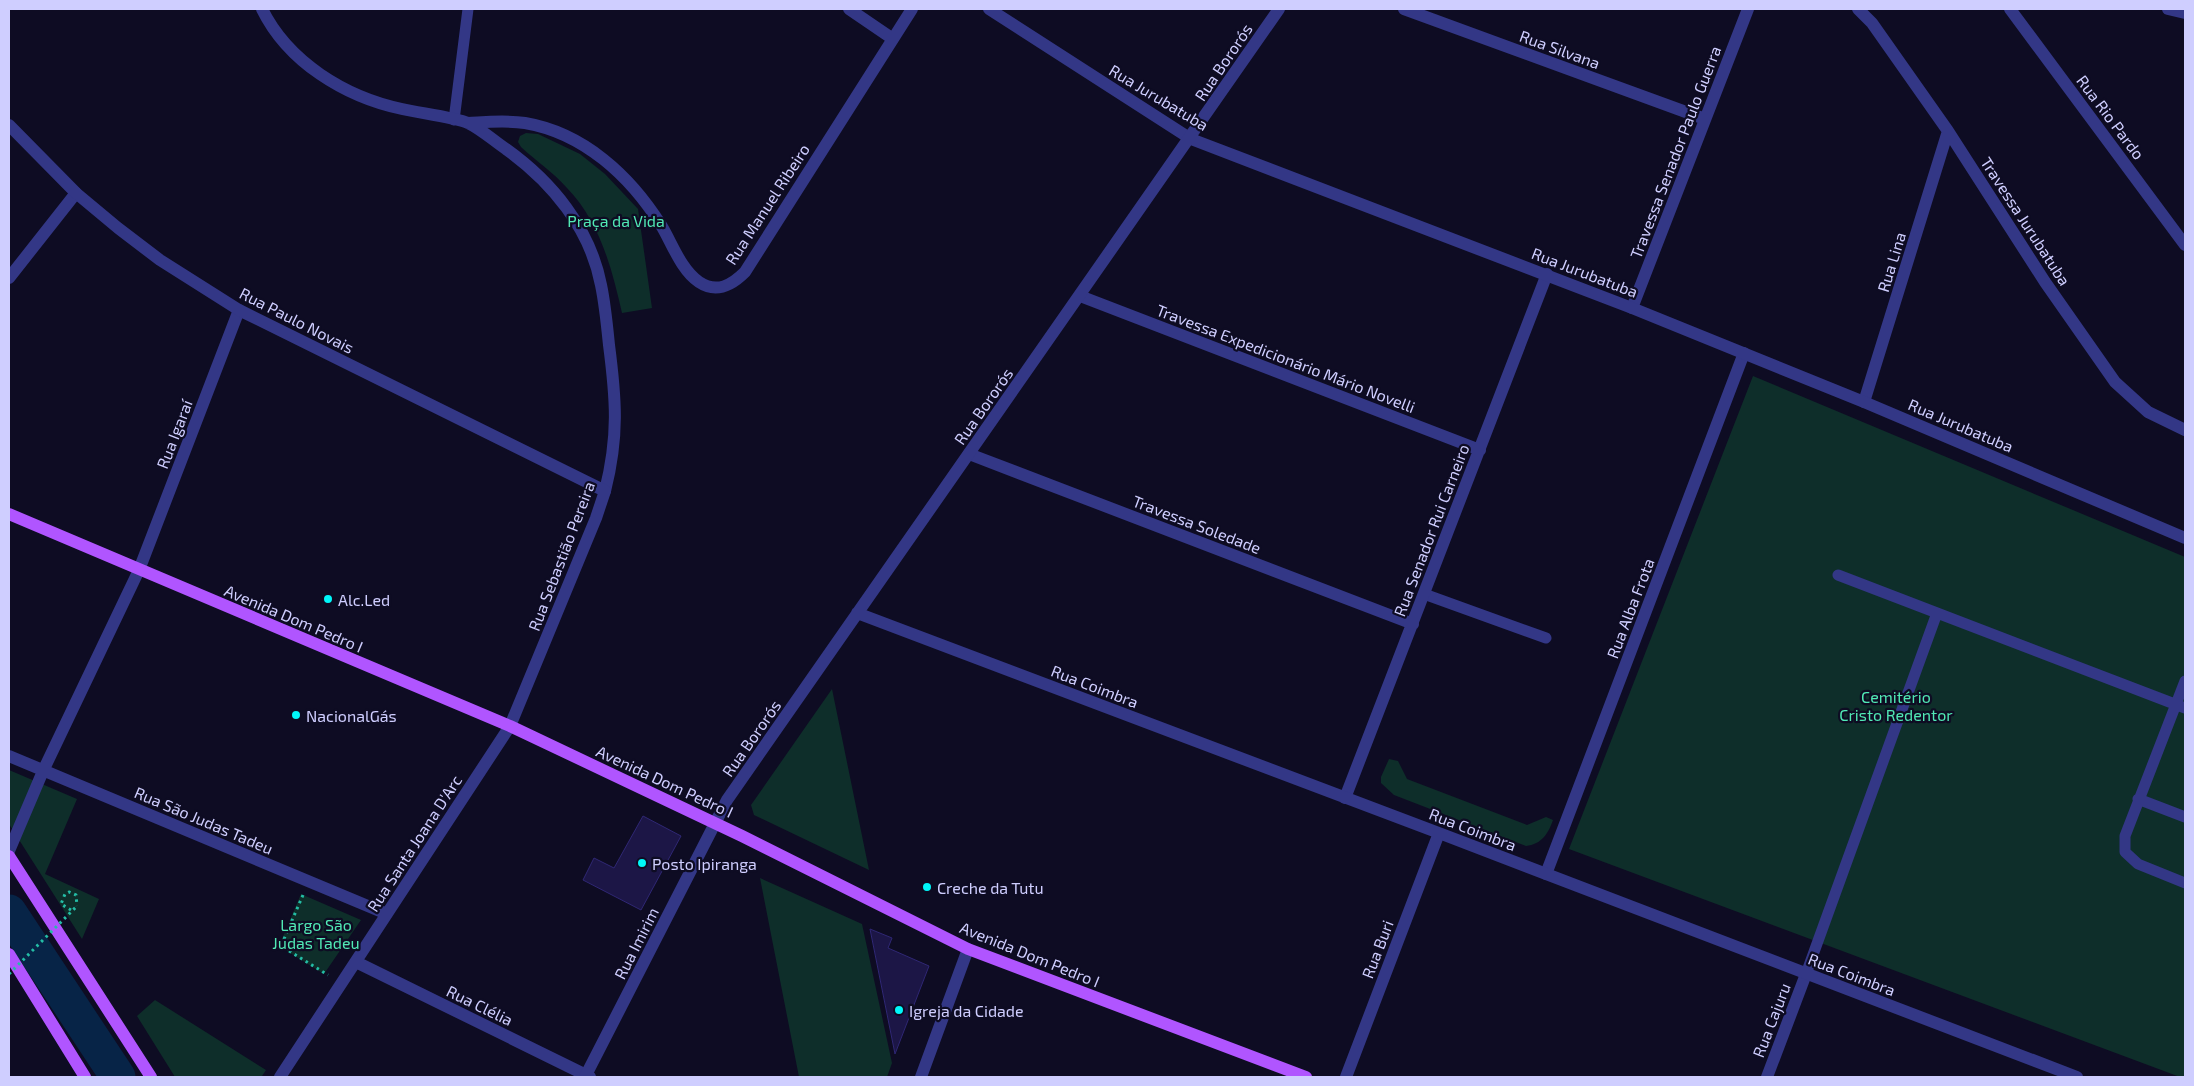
<svg xmlns="http://www.w3.org/2000/svg" width="2194" height="1086" font-family="'Exo 2',sans-serif">
<rect width="100%" height="100%" fill="#0e0c23"/>
<path fill="#0e2e2a" d="M526,133l12,1 42,20 25,20 33,35 14,99 -30,5c-10,-44 -22,-91 -55,-125 -14,-16 -31,-27 -46,-41l-3,-5 2,-6z
M1753,376l432,181v520h-5l-611,-228z
M832,689l37,181 -115,-55 -3,-10z
M1389,759l9,2 9,18 120,46 19,-8 7,3c-5,14 -11,24 -27,26l-132,-51 -13,-12v-6z
M9,770l68,29 -32,75 54,25 -17,40 -73,-115z
M760,878l102,46 30,139 -5,14h-88z
M301,894l60,26 -37,54 -45,-28z
M155,1000l111,70 -4,6 -87,1 -38,-61z"/>
<g fill="none" stroke-linecap="round" stroke-linejoin="round">
<path stroke="#072447" stroke-width="35" d="M9,912l109,165"/>
</g>
<path fill="#1c1646" stroke="#2f2774" d="M643,816l38,20 -40,74 -58,-30 11,-22 20,10z
M870,929l22,9 -4,10 41,18 -34,88z"/>
<g fill="none" stroke-linecap="round" stroke-linejoin="round">
<path stroke="#24bda6" stroke-width="3" stroke-dasharray="2.5 4" stroke-linecap="butt" d="M303,895l-22,51 47,29
M71,910l-10,-6 4,-10 4,-2 7,3 1,11"/>
<path stroke="#333786" stroke-width="11" d="M454,120l14,-111
M1838,575l347,133
M1424,594l122,44
M2185,681l-60,155v16l13,12 47,19
M2138,799l47,18
M1806,974l131,-361"/>
<path stroke="#333786" stroke-width="12" d="M262,9c26,53 83,88 140,100 17,4 52,8 66,14 13,6 26,18 38,26 46,33 84,79 95,136 4,19 6,40 8,60 7,54 10,91 -4,146
M849,9l44,30
M989,9l202,130
M1404,9l301,110
M1858,9l14,14 76,108 97,151 70,100 33,30 37,18
M2010,9l175,236
M468,123c19,-1 38,-3 57,0 59,10 105,53 136,102 11,18 20,45 38,57 18,12 33,3 46,-10l167,-263
M9,278l67,-85
M1080,296l400,154
M1632,308l116,-299
M1864,402l84,-271
M969,454l444,170
M9,756l378,158
M1345,798l202,-524
M9,851l34,-80 96,-201 100,-260
M1546,874l198,-521
M356,962l234,115
M280,1077l230,-351
M921,1077l47,-128
M1767,1077l39,-103"/>
<path stroke="#333786" stroke-width="12" d="M2168,9l17,4
M9,125l67,68 42,35 42,32 79,50 366,181 -9,27 -86,208
M1191,139l441,169 232,94 321,136
M857,613l582,220 638,244
M585,1077l142,-277 552,-791
M1346,1077l93,-244"/>
<path stroke="#b055ff" stroke-width="12" d="M9,514l501,212 232,110 226,113 338,128
M9,856l142,221
M9,954l76,123"/>
<path stroke="#24bda6" stroke-width="3" stroke-dasharray="2.5 4" stroke-linecap="butt" d="M9,974l68,-68"/>
</g>
<g fill="#00f7f9" stroke="#0e0c23" stroke-width="2">
<circle cx="328" cy="599" r="5"/>
<circle cx="296" cy="715" r="5"/>
<circle cx="642" cy="863" r="5"/>
<circle cx="927" cy="887" r="5"/>
<circle cx="899" cy="1010" r="5"/>
</g>
<g text-anchor="middle" dominant-baseline="central" stroke-width="4.5" stroke-linejoin="round" paint-order="stroke">
<g font-size="16" fill="#cfceff" stroke="#0e0c23">
<text transform="translate(1560 49) rotate(20)">Rua Silvana</text>
<text transform="translate(1223 62) rotate(-56)">Rua Bororós</text>
<text transform="translate(1159 97) rotate(31)">Rua Jurubatuba</text>
<text transform="translate(2111 117) rotate(53)">Rua Rio Pardo</text>
<text transform="translate(1675 152) rotate(-69)">Travessa Senador Paulo Guerra</text>
<text transform="translate(767 204) rotate(-57)">Rua Manuel Ribeiro</text>
<text transform="translate(2026 221) rotate(57)">Travessa Jurubatuba</text>
<text transform="translate(1891 262) rotate(-73)">Rua Lina</text>
<text transform="translate(1585 272) rotate(21)">Rua Jurubatuba</text>
<text transform="translate(297 320) rotate(27)">Rua Paulo Novais</text>
<text transform="translate(1286 358) rotate(21)">Travessa Expedicionário Mário Novelli</text>
<text transform="translate(983 406) rotate(-55)">Rua Bororós</text>
<text transform="translate(1961 425) rotate(23)">Rua Jurubatuba</text>
<text transform="translate(174 434) rotate(-69)">Rua Igaraí</text>
<text transform="translate(1197 524) rotate(21)">Travessa Soledade</text>
<text transform="translate(1431 530) rotate(-69)">Rua Senador Rui Carneiro</text>
<text transform="translate(561 556) rotate(-69)">Rua Sebastião Pereira</text>
<text transform="translate(1630 608) rotate(-69)">Rua Alba Frota</text>
<text transform="translate(294 618) rotate(23)">Avenida Dom Pedro I</text>
<text transform="translate(1095 686) rotate(21)">Rua Coimbra</text>
<text transform="translate(751 738) rotate(-55)">Rua Bororós</text>
<text transform="translate(665 781) rotate(25)">Avenida Dom Pedro I</text>
<text transform="translate(204 820) rotate(23)">Rua São Judas Tadeu</text>
<text transform="translate(1473 829) rotate(21)">Rua Coimbra</text>
<text transform="translate(414 843) rotate(-57)">Rua Santa Joana D'Arc</text>
<text transform="translate(636 943) rotate(-63)">Rua Imirim</text>
<text transform="translate(1377 949) rotate(-69)">Rua Buri</text>
<text transform="translate(1030 954) rotate(22)">Avenida Dom Pedro I</text>
<text transform="translate(1852 974) rotate(21)">Rua Coimbra</text>
<text transform="translate(480 1005) rotate(26)">Rua Clélia</text>
<text transform="translate(1771 1020) rotate(-69)">Rua Cajuru</text>
</g>
<g font-size="16" fill="#51e9b5" stroke="#0e0c23">
<text x="616" y="220">Praça da Vida</text>
<text x="1896" y="696">Cemitério<tspan x="1896" dy="18">Cristo Redentor</tspan></text>
<text x="316" y="924">Largo São<tspan x="316" dy="18">Judas Tadeu</tspan></text>
</g>
<g font-size="16" fill="#cfceff" stroke="#0e0c23" text-anchor="start">
<text x="338" y="599">Alc.Led</text>
<text x="306" y="715">NacionalGás</text>
<text x="652" y="863">Posto Ipiranga</text>
<text x="937" y="887">Creche da Tutu</text>
<text x="909" y="1010">Igreja da Cidade</text>
</g>
</g>
<rect width="2194" height="1086" fill="none" stroke="#cfceff" stroke-width="20"/>
</svg>
